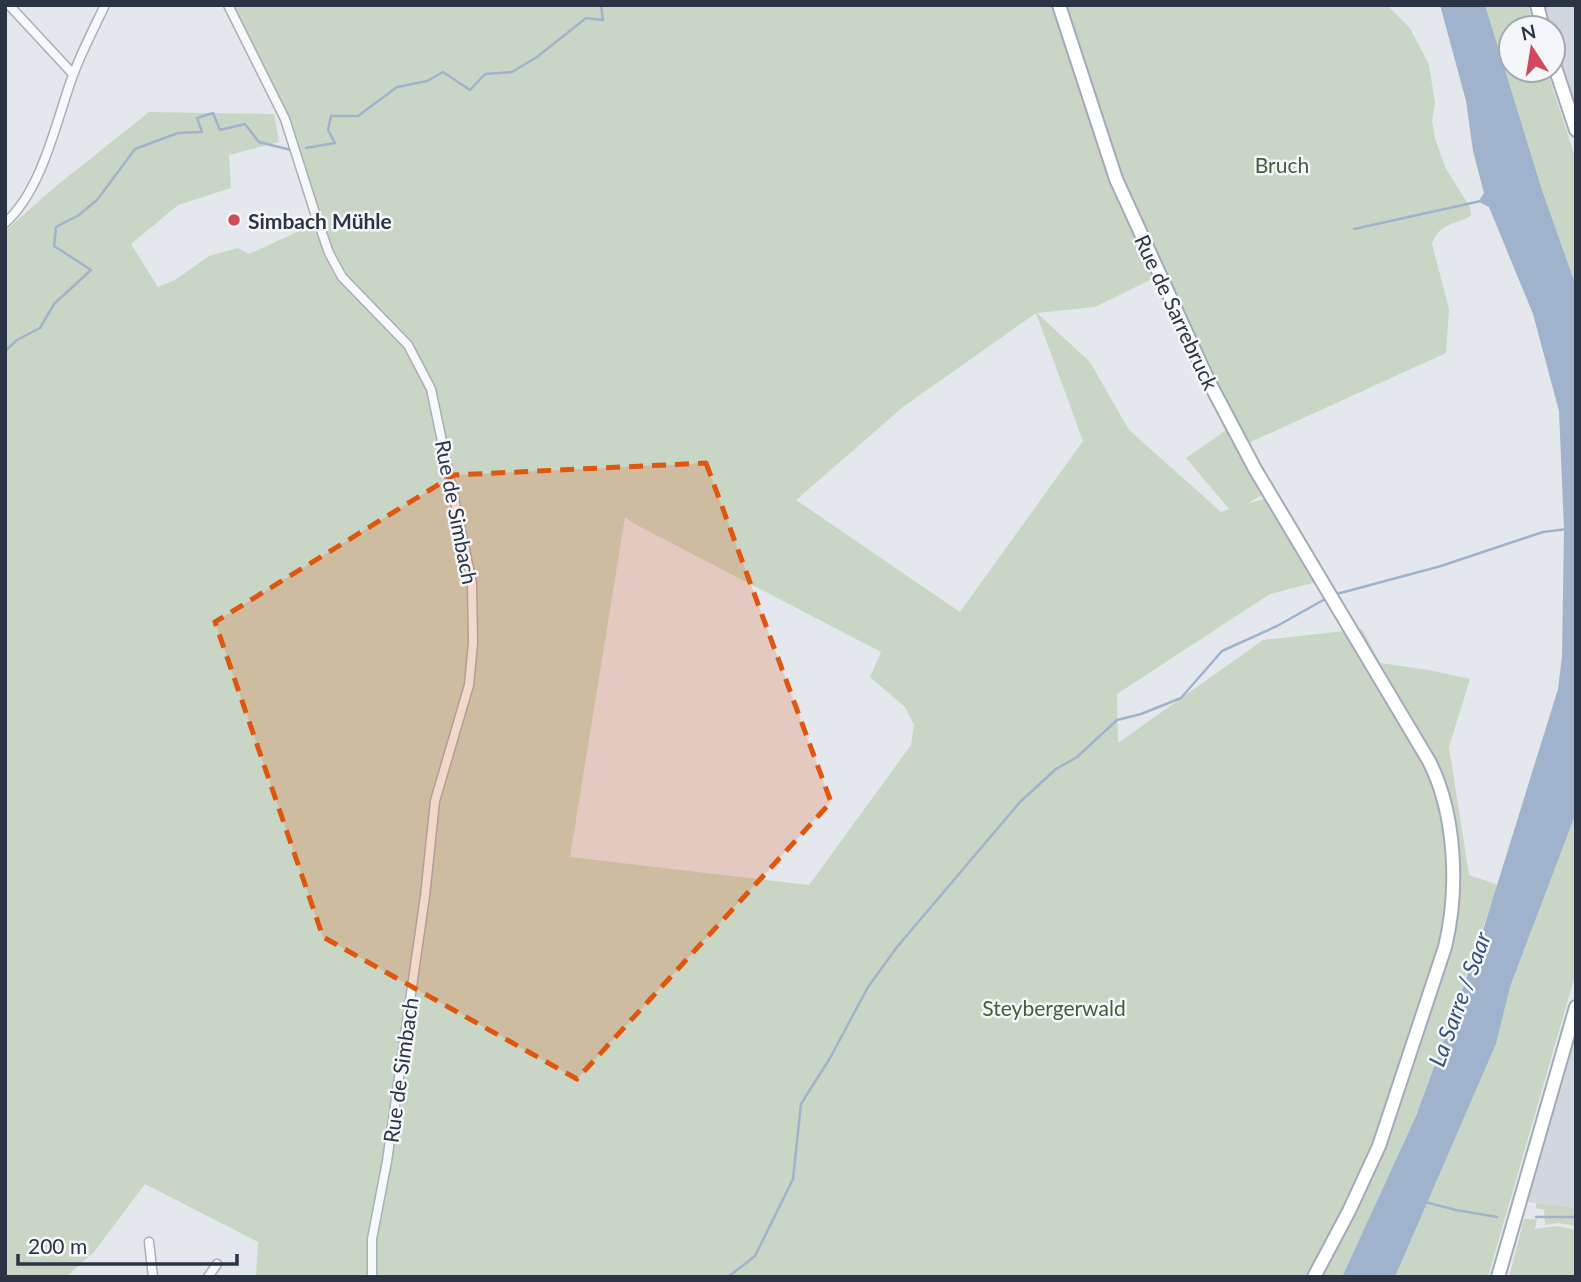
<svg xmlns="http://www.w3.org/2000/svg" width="1581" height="1282" font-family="Lato,sans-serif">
<rect width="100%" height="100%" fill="#e4e7ec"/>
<path fill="#d2d6de" d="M1544,5h32v102l-23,-70v-9h-2z
M1576,1032v176l-48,-6 41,-146z"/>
<path fill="#c9d6c5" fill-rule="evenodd" d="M234,5h820l58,176 42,97 -59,29 -58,6 53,49 39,68 92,82 8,-3 -43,-51 43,-30 39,63 -21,13 20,-6 50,84 -47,12 -153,100 1,49 145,-103 99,-11 18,34 49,7 41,9 -21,68 20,128 29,10 -82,231 -74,161h-1086l2,-35 -113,-58 -51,68 -28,25h-61v-1046l50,-44 94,-75 125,2 5,28 -50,13 2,33 -53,17 -47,39 27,43 17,-7 34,-24 29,-8 11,6 70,-32 -22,-66zM1036,313l47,128 -123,171 -164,-112 107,-93zM625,517l8,6 248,129 -11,25 35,30 9,18 -3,20 -102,140 -239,-28z
M1064,5h323l23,23 19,37 6,38 -3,18 3,18 11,30 24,38 1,9c-17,9 -32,7 -39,28l17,65 -3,44 -202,92 -124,-266z
M1485,5h43l6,23h-23v42h36l29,90v126l-34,-96z
M1576,813v159l-88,305h-93l101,-233 14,-57z
M1536,1203l40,5v18l-18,-3 -13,2 -1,-15 -8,-2z
M1524,1219h13l-2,10 22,-3 19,4v47h-67z"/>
<path fill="#9fb4cc" d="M1440,5h45l57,185 34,96v527l-66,174 -14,57 -101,233h-53l74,-161 63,-173 79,-254 4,-33 2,-127 -5,-118 -26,-97 -44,-107 -8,-4 -1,-4 4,-6 -11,-42 -7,-50z"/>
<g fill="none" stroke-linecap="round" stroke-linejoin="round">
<path stroke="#9fb4cc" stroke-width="2.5" d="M306,148l29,-5 -7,-13 3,-14h27l39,-29 30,-6 16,-9 27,18 15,-16 27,-2 25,-15 49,-39 17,2 -2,-15
M1354,229l127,-28
M5,351l12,-11 23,-12 14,-24 37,-34 -37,-24 2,-19 23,-12 18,-15 38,-51 43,-16 24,-1 -5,-14 16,-5 7,17 25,-6 14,18 32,8
M1333,595l108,-29 102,-34 24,-3
M1425,1202l31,8 41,7
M1536,1217h40
M728,1277l27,-21 38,-77 8,-75 29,-46 38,-71 29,-40 123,-145 36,-33 21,-12 40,-37 24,-6 40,-16 41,-47 55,-25 50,-28"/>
<defs>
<path id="minor" d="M9,5l64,69
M228,5l57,114 29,91 15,43 13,24 66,68 23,44 41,194 1,60 -4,42 -34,116 -10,95 -38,265 -15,78v38
M5,223c38,-34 51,-102 68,-148 9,-24 21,-47 32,-70
M149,1242l4,35
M208,1277l9,-13"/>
<path id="primary" d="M1059,5l57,174 92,201 47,89 174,292c27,53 30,129 16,186l-66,199 -30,65 -35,66
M1537,5l6,23
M1553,61l23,69
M1498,1277l78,-270"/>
</defs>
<use href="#minor" stroke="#a9aeb7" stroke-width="11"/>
<use href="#primary" stroke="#a3abb8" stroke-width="16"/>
<use href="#minor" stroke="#f7f8fa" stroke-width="8"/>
<use href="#primary" stroke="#fff" stroke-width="12"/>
</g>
<path fill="#df570f" fill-opacity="0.2" stroke="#df570f" stroke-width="5" stroke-dasharray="14 9" stroke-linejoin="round" d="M706,463l125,339 -254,277 -254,-142 -108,-315 239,-147z"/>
<circle fill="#d1495b" stroke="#f4f6f9" stroke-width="2.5" cx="234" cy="220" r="7"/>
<g text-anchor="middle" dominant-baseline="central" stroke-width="5" stroke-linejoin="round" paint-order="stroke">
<g font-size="21" fill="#3f6138" stroke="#f4f6f9">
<text x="1282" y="164">Bruch</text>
<text x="1054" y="1007">Steybergerwald</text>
</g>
<g font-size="21" font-weight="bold" fill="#2b3445" stroke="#f4f6f9" text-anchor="start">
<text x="248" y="220">Simbach Mühle</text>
</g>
<g font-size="21" fill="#2b3445" stroke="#f4f6f9">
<text transform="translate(1177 312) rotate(65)">Rue de Sarrebruck</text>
<text transform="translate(457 512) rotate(79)">Rue de Simbach</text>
<text transform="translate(400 1070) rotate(-82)">Rue de Simbach</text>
</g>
<g font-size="23" font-style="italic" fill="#34527a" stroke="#f4f6f9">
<text transform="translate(1459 999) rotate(-70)">La Sarre / Saar</text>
</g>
</g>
<rect width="1581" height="1282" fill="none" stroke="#2b3445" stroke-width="14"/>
<g transform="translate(1532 49) rotate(348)"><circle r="33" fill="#f4f6f9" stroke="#a4a8b1" stroke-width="2"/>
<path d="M0-5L12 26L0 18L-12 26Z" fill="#d1495b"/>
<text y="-10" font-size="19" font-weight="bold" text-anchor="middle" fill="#2b3445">N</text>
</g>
<path d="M18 1254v10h219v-10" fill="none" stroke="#2b3445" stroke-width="3.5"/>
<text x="28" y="1254" font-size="21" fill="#2b3445" stroke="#f4f6f9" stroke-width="5" paint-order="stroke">200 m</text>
</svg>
